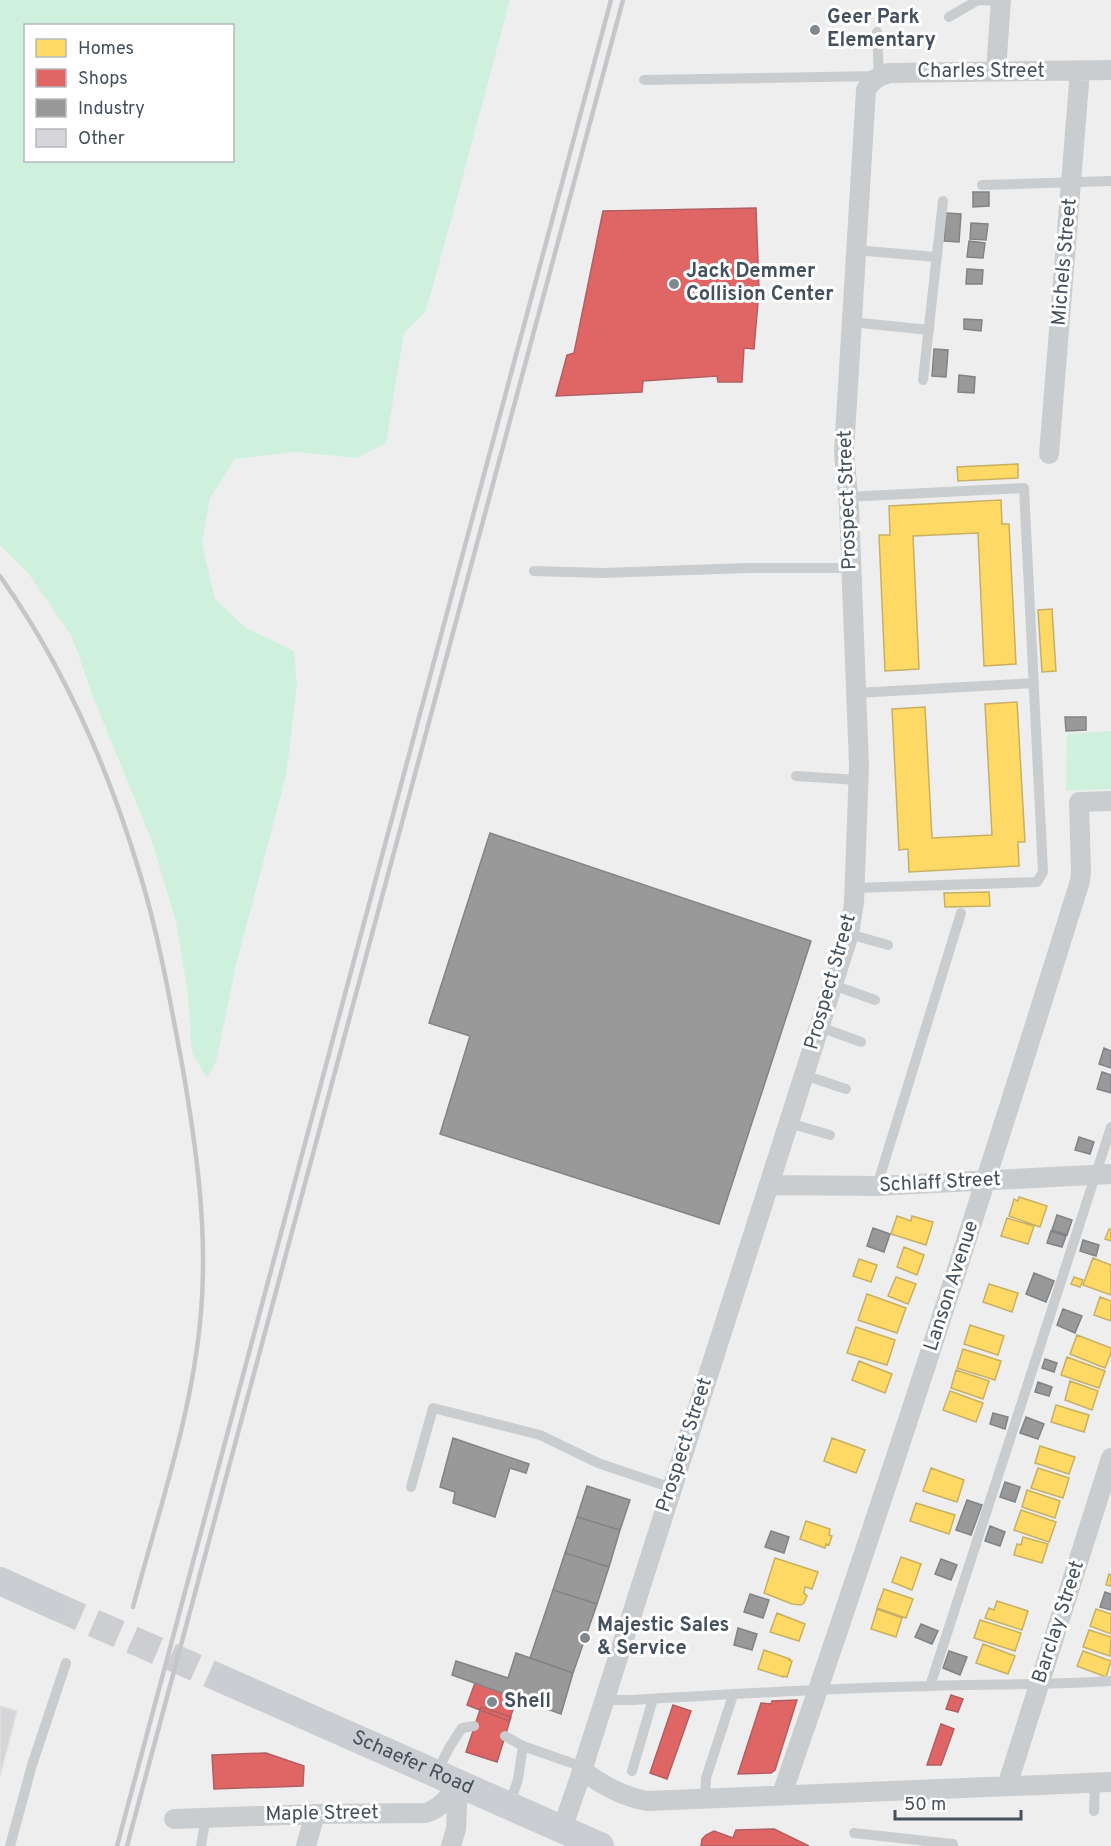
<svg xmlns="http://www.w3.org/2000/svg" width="1111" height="1846" font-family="Overpass,sans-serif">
<rect width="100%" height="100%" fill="#efeeee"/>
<path fill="#d0f0de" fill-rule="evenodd" d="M0,0h510l-54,202 -30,109 -22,22 -18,110 -29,15 -61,-6 -61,7 -25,39 -8,45 13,56 31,29 48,23 3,34 -11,91 -50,189 -20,97 -9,16 -15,-25 -4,-59 -12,-72 -25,-83 -58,-142 -21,-60 -44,-64 -28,-28zM26,26h206v134h-206z
M1111,731v58l-45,2 1,-57z"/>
<path fill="#ffd966" stroke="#c7b063" stroke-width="1.5" d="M1018,464v14l-60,3 -1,-14z
M1001,500l1,24h7l7,140 -32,2 -6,-133 -65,3 6,133 -34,2 -6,-136h11l-1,-29z
M1052,609l4,62 -14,1 -4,-62z
M1017,702l8,140h-7l1,24 -110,6 -1,-23 -9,1 -7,-141 33,-2 7,131 60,-3 -7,-131z
M989,892l1,14 -45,1 -1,-14z
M1019,1197l28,9 -7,21 -31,-11 5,-17 4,2z
M897,1216l14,5 1,-5 21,6 -7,23 -35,-11z
M1007,1218l27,8 -6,18 -27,-8z
M1109,1229l2,1v11l-6,-2z
M904,1247l20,8 -7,20 -20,-8z
M1093,1258l18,7v30l-28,-10z
M859,1259l18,6 -6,17 -18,-6z
M896,1277l20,7 -8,20 -20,-8z
M1074,1277l9,3 -3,7 -9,-3z
M989,1284l29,9 -6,19 -29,-10z
M867,1294l39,14 -9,25 -39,-13z
M1100,1297l11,4v20l-17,-6z
M970,1325l34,11 -6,19 -34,-11z
M856,1327l39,13 -8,25 -40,-12z
M1077,1335l34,13v5l-6,15 -35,-14z
M963,1349l38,12 -6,19 -38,-12z
M1067,1357l38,14 -6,17 -38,-13z
M859,1361l33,13 -7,19 -33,-13z
M956,1370l33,11 -6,18 -32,-11z
M1070,1381l28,10 -6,19 -27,-10z
M950,1391l33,12 -7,19 -33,-12z
M1056,1405l33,10 -5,17 -33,-10z
M832,1438l33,12 -9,23 -32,-12z
M1040,1446l35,11 -6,17 -34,-11z
M931,1468l33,12 -7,22 -34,-11z
M1038,1468l31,10 -6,20 -32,-10z
M1027,1490l33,11 -5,17 -33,-11z
M916,1503l39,12 -6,19 -39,-13z
M1021,1510l35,12 -7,20 -35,-12z
M806,1521l24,8 -1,6 3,1 -3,9 -3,-1 -1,4 -25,-9z
M1023,1537l25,7 -6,19 -28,-8 3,-11 4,1z
M901,1557l20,7 -9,26 -20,-8z
M775,1558l43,14 -6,17 -7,-2 -1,6 3,3 -3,7 -3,2 -9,-1 -28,-11z
M1109,1574l2,1v11l-5,-1z
M884,1589l29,10 -7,19 -29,-10z
M997,1601l31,10 -6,19 -37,-12 4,-10 5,2z
M877,1609l25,9 -6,19 -25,-8z
M1096,1609l15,5v20l-21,-8z
M777,1613l28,11 -6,17 -29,-9z
M980,1620l41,13 -6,18 -41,-13z
M1089,1630l22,7 -1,19 -27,-9z
M983,1644l32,12 -7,18 -32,-11z
M764,1650l26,9 -1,1 3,1 -5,16 -4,-1v1l-25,-8z
M1083,1651l28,10 -5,16 -29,-11z"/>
<path fill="#e06666" stroke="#b15f63" stroke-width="1.5" d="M756,208l3,82 -5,59 -10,-1 -2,34h-24l-1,-6 -74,5 -1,11 -86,4 11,-41 7,-2 29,-142z
M475,1683l42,15 -8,23 -42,-16z
M951,1695l12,4 -5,13 -12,-3z
M797,1700l-22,70 -4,3 -33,1 23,-71 10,1 1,-3z
M673,1705l18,6 -24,68 -17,-6z
M481,1707l30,10 -14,45 -31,-10z
M941,1724l13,5 -13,36h-14z
M266,1753l38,13 -1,20 -89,3 -2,-34z
M774,1829l35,17h-108l1,-7 4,-4 8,-4 19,7 3,-8z"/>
<path fill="#999" stroke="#808387" stroke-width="1.5" d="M973,192h16v14l-16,1z
M946,213l15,1 -2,28 -15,-1z
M971,223l17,1 -2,16 -16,-1z
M969,241l16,2 -2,15 -16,-1z
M967,269l16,1 -1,14h-16z
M964,319l18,1 -1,11 -17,-2z
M934,349l14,1 -2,27 -14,-1z
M959,375l16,2 -1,16 -16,-1z
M1065,717h21v13l-20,1z
M490,833l321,108 -92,283 -279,-90 30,-98 -41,-13z
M1104,1048l7,3v17l-12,-4z
M1102,1072l9,3v18l-14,-4z
M1079,1137l15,5 -4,12 -15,-4z
M1057,1215l15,5 -5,15 -15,-5z
M873,1228l17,6 -6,18 -17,-6z
M1051,1231l15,5 -4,11 -15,-4z
M1083,1240l16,5 -3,11 -16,-5z
M1034,1273l20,8 -8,21 -20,-8z
M1063,1309l19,7 -7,17 -18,-8z
M1045,1359l12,4 -3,9 -12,-4z
M1038,1382l14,5 -3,9 -14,-4z
M993,1413l15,4 -3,12 -15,-5z
M1026,1417l18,7 -6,15 -18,-6z
M453,1438l76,26 -3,9 -16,-5 -15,49 -42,-14 2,-11 -15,-5z
M1005,1482l15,5 -5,15 -15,-5z
M587,1486l43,14 -10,30 -43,-13z
M967,1500l15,5 -11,30 -15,-5z
M577,1517l43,13 -11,37 -44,-14z
M990,1526l15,6 -5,14 -15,-5z
M771,1531l18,6 -5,16 -19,-6z
M565,1553l44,14 -12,37 -44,-14z
M941,1559l16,6 -6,15 -16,-6z
M553,1590l44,14 -24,69 -43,-15z
M1105,1592l6,2v16l-11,-3z
M750,1594l19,6 -6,18 -19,-6z
M921,1624l17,7 -6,13 -17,-7z
M738,1628l19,6 -5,16 -18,-5z
M949,1651l18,6 -7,18 -17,-7z
M516,1653l57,20 -12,41 -109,-39 4,-14 52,17z"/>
<path fill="#d6d6d9" stroke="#e0e0e1" stroke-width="1.5" d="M0,1706l17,5 -17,65z"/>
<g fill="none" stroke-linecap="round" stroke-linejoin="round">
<path stroke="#cdced1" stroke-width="28" stroke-dasharray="28 14" stroke-linecap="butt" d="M55,1606l169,74"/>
<path stroke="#cacdcf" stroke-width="10" d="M949,17l29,-17 23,1
M644,80l235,-4 -2,-44
M982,185l129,-4
M855,250l81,7
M851,322l78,8
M923,380l20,-179
M847,497l177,-9 19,384 -6,10 -183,6
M534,571l68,2 146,-5h103
M856,693l178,-10
M796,776l62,4
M849,934l39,11
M833,985l42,15
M820,1027l41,15
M804,1075l42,14
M789,1123l41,12
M877,1186l84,-273
M411,1487l22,-79 107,27 58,28 74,25
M930,1686c62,-186 120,-373 181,-559
M604,1700h28c99,-6 198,-12 297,-14 60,-2 121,-1 182,-5
M505,1736l18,10 60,21
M632,1771l21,-72
M437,1772l12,-24 13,-20 12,-2
M705,1798l1,-20 27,-83
M510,1804l8,-25 5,-33
M1094,1811l1,-29
M854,1833l99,11
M10,1846l22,-81 34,-102
M201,1846l5,-29"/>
<path stroke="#cacdcf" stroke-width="20" d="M996,71l5,-71
M1049,454l31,-383
M769,1185l108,1 234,-12
M582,1770c20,15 39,26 65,31l464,-19
M1007,1786l104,-328
M782,1794c105,-302 203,-608 298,-913l1,-10 -2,-69 32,-1
M174,1819l141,-5 111,-1c16,-6 22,-15 32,-29
M562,1829l16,-46 271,-849 5,-31 5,-137 -10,-259 -5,-56 22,-361c6,-10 12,-14 23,-17l222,-3
M306,1846l9,-32
M451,1846l5,-17 2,-45"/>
<g stroke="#caced2" stroke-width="28">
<path d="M0,1581l55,25"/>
<path id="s1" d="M224,1680l376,166"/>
</g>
<path stroke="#c4c6c9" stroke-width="4.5" d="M0,576c63,89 109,194 140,298 19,62 30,127 42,190 14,81 26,165 19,248 -8,100 -42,197 -68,295
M117,1846l494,-1846
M127,1846l496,-1846"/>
</g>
<g fill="#80878f" stroke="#fff" stroke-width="2">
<circle cx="815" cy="30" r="6"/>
<circle cx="674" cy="284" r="6"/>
<circle cx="585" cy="1638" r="6"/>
<circle cx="492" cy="1702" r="6"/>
</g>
<g text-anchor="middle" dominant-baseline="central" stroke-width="6" stroke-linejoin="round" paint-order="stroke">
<g font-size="20" font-weight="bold" fill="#44505c" stroke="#fff" text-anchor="start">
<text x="827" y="18">Geer Park<tspan x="827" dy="23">Elementary</tspan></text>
<text x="686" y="272">Jack Demmer<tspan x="686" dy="23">Collision Center</tspan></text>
<text x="597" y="1626">Majestic Sales<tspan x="597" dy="23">&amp; Service</tspan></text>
<text x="504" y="1702">Shell</text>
</g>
<g font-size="20" fill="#44505c" stroke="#fff">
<text x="981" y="72">Charles Street</text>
<text transform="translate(1065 262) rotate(-85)">Michels Street</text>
<text transform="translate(848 500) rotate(-92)">Prospect Street</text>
<text transform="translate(831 982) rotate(-74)">Prospect Street</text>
<text transform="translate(940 1183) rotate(-3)">Schlaff Street</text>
<text transform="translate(952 1286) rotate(-72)">Lanson Avenue</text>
<text transform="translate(685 1445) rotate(-72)">Prospect Street</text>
<text transform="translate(1059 1622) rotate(-72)">Barclay Street</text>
<text stroke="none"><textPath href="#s1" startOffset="206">Schaefer Road</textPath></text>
<text transform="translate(322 1814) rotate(-1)">Maple Street</text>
</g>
</g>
<rect x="24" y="24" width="210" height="138" fill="#ffffff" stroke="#b4b9be" stroke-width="1.5"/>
<rect x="36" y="39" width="30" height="18" fill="#ffd966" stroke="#b4b9be" stroke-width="1.5"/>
<text x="78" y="54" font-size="18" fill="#44505c">Homes</text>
<rect x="36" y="69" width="30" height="18" fill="#e06666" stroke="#b4b9be" stroke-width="1.5"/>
<text x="78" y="84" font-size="18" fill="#44505c">Shops</text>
<rect x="36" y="99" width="30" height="18" fill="#999999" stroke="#b4b9be" stroke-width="1.5"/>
<text x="78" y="114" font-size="18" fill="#44505c">Industry</text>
<rect x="36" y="129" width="30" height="18" fill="#d6d6d9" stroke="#b4b9be" stroke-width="1.5"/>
<text x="78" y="144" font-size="18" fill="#44505c">Other</text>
<path d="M895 1810v9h126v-9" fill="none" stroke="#44505c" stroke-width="3"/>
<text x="904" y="1810" font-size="18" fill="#44505c" stroke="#ffffff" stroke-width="4.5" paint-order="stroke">50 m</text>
</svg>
